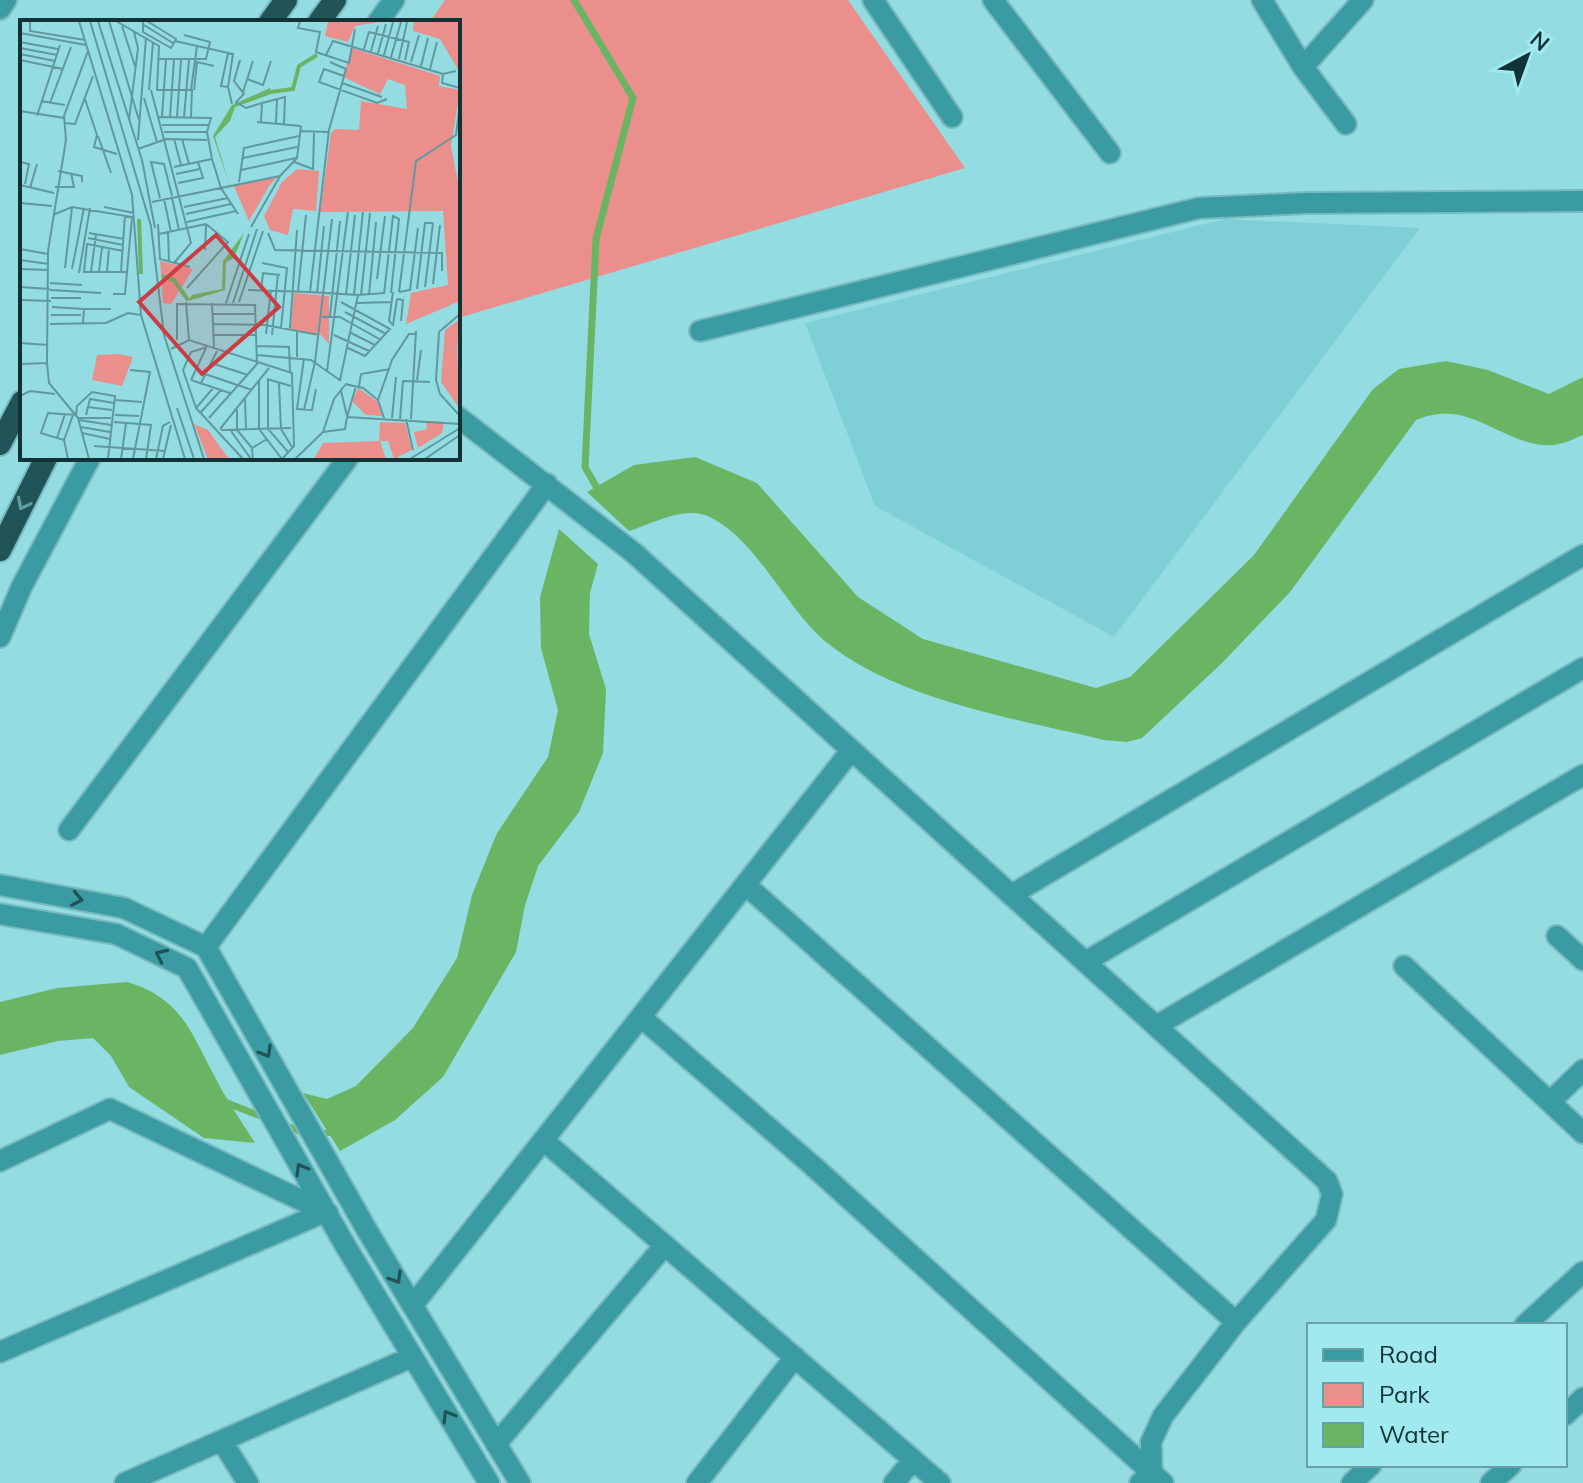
<svg xmlns="http://www.w3.org/2000/svg" width="1583" height="1483" font-family="Mulish,sans-serif">
<rect width="100%" height="100%" fill="#93dce2"/>
<path fill="#7ecfd6" d="M1225,219l195,9 -306,409 -239,-131 -70,-183z"/>
<path fill="#eb8f8c" d="M445,0h403l117,168 -507,150v-296h-28z"/>
<path fill="#6ab564" d="M1446,361l42,9 61,24 34,-17v58c-9,4 -20,9 -30,10 -50,3 -81,-49 -137,-25l-126,172 -67,70 -81,76 -15,4 -23,-2c-87,-21 -207,-40 -278,-98 -41,-34 -71,-107 -121,-127 -23,-8 -54,9 -76,16l-42,-39 47,-27 61,-8 62,26 101,114 65,42 173,49 34,-11 124,-122 119,-166 26,-20z
M559,529l39,35 -8,29 -1,41 17,55 -3,64 -24,59 -41,54 -13,39 -9,47 -73,125 -48,43 -55,31 -37,-58 24,6 29,-13 57,-58 44,-70 15,-63 25,-62 51,-76 10,-47 -17,-62 -1,-51z
M127,982c55,16 64,51 89,97 11,22 26,43 39,64l-51,-5 -75,-51 -18,-31 -18,-18 -35,3 -58,14v-53l57,-14z"/>
<g fill="none" stroke-linecap="round" stroke-linejoin="round">
<path stroke="#6ab564" stroke-width="7" d="M574,0l59,98 -37,141 -11,228 16,28
M222,1101l44,17
M281,1124l34,13 23,-8"/>
<defs>
<path id="minor" d="M873,0l79,117
M993,0l117,153
M1262,0l41,67 43,57
M1303,67l60,-67
M700,331l499,-123 108,-5 276,-2
M458,417l176,136 693,628 5,13 -6,26 -90,102 -73,94 -12,26 1,31 -12,10
M69,830l279,-372
M0,885l124,23 82,39 162,285 152,251
M747,886l489,436
M1011,895l572,-340
M0,914l116,20 71,34 158,277 144,238
M1557,936l26,24
M206,947l341,-463
M1085,962l498,-294
M1404,966l179,167
M642,1018l171,148 350,317
M1156,1026l427,-251
M1550,1102l33,-32
M543,1140l397,343
M0,1161l110,-52 218,104
M413,1305l437,-553
M1525,1325l58,-53
M0,1352l325,-140
M1565,1415l18,-17
M222,1441l26,42
M496,1444l169,-199
M125,1483l287,-126
M697,1483l98,-126
M894,1483l19,-23
M1352,1483l19,-18
M1491,1483l20,-18"/>
<path id="tertiary" d="M0,9l6,-9
M378,22l16,-22
M0,637l22,-51 68,-128"/>
<path id="trunk" d="M270,22l16,-22
M319,22l16,-22
M0,444l22,-42
M0,550l46,-92"/>
</defs>
<use href="#minor" stroke="#79babf" stroke-width="24"/>
<use href="#tertiary" stroke="#79babf" stroke-width="24"/>
<use href="#trunk" stroke="#79babf" stroke-width="26"/>
<use href="#minor" stroke="#3b9ba3" stroke-width="20"/>
<use href="#tertiary" stroke="#3b9ba3" stroke-width="20"/>
<use href="#trunk" stroke="#205458" stroke-width="22"/>
</g>
<defs><path id="oneway-chevron" d="M-2-3.5L2.5 0L-2 3.5" fill="none" stroke-width="1.6" stroke-linecap="round" stroke-linejoin="round" transform="scale(2)"/></defs>
<use stroke="#609ea4" href="#oneway-chevron" transform="translate(23 504) rotate(117)"/>
<g stroke="#1f5256">
<use href="#oneway-chevron" transform="translate(77 899) rotate(11)"/>
<use href="#oneway-chevron" transform="translate(161 955) rotate(-155)"/>
<use href="#oneway-chevron" transform="translate(266 1052) rotate(60)"/>
<use href="#oneway-chevron" transform="translate(301 1169) rotate(-120)"/>
<use href="#oneway-chevron" transform="translate(396 1278) rotate(59)"/>
<use href="#oneway-chevron" transform="translate(448 1416) rotate(-121)"/>
</g>
<g transform="translate(20 20)">
<rect width="440" height="440" fill="#93dce2"/>
<path d="M308,1l16,1 41,-1 -30,5 -7,16 -23,-6zM394,1h46v52l-20,-34 -27,-8zM332,28l88,28 -1,10 21,4 -9,56 9,47v108l-54,23 5,-31 37,-8 -5,-74 -123,1 11,-79 4,-4 24,1 2,-29 46,8 -2,-24 -17,-6 -8,15 -37,-17zM277,149l22,2 -3,40 -23,-2 -5,26 -18,-5 -6,-14 18,-34zM257,157l-8,9 -20,35 -15,-35zM140,241l33,8 -22,35 -8,-1zM274,273l35,3v48l-8,-9 -30,-6zM440,299l-3,30 3,60 -19,-27 4,-52zM99,334l14,3 -11,29 -30,-6 5,-25zM338,368l20,14 4,14 -16,-1 -14,-14zM406,401l18,1 -2,11 -24,15 -4,-16 13,-3zM360,402l25,1 7,27 -18,9 -6,-18h-8l6,18h-72l9,-16 56,-2zM174,404l14,6 21,29h-21z" fill="#eb8f8c"/>
<path d="M250,68l1,6 -36,13 -5,14 -15,16 14,46 -16,-47 19,-31zM224,213l-10,25 -8,4 -1,28 -37,11 4,-6 30,-6 1,-28z" fill="#6ab564"/>
<path fill="none" stroke="#6ab564" stroke-width="4" d="M250,72l23,-3 6,-23 18,-11M119,199l2,55M142,256l12,4 14,20"/>
<path fill="none" stroke="#60989d" stroke-width="2" d="M10,1v10l55,9M59,1l53,174 9,120 44,144M70,1l61,205 13,109 40,124M78,1l44,139 13,68M89,1l30,99M96,1l43,25 -2,44h35l-1,27M123,1v11l28,16 5,-9 -29,-18M280,1l-2,7 22,4 -4,20 33,11 6,-34M124,5l29,18M102,6l13,40M0,13l66,12M155,21l58,13 -5,33 4,17M0,22l38,7M0,28l37,7M344,29l5,-17 40,10 -4,18M68,31l-24,65 2,24 -18,111 -1,112 2,20 29,35 11,41M351,31l7,-25M208,33l-7,33 7,1M358,33l8,-29M0,34l35,7M306,35l7,-14 110,33 13,-3M364,35l9,-33M371,37l10,-35M139,39h47l4,-17 -26,-7M379,39l8,-37M0,40l43,9M220,40l-6,21 10,13 -8,8 10,6 16,-5 -1,19M310,42l16,7 -17,61 -19,162 48,3 -18,85M391,42l8,-27M401,46l7,-28M410,49l7,-27M423,54l-1,9 18,5M324,56l-20,-7 -5,13 58,21 10,-4M227,59l16,6 8,-24M322,63l40,14M129,70l4,-48M131,70l40,153 -17,20M171,70l6,-44M174,70l3,-28 17,4M223,72l10,-31M124,78l13,44M65,79l12,36 -3,12 23,7M21,81l24,4M30,83l21,-56M242,83l23,-6 -1,27M0,91l44,7M17,96l23,-71M142,96l4,-56M139,97l52,1 -4,14 5,27 9,29 17,26M150,97l4,-57M157,97l4,-57M164,97l5,-57M109,100l9,-72 -4,-16M237,102l44,4M44,103l11,1 18,-48M256,103l1,-24M142,105h46M281,111l27,1M144,112h43M78,116l13,37M154,119l7,26M162,119l7,25M118,120l8,-102M118,129l28,-10 41,1M223,138l54,-11M0,142l9,2 -4,20M274,142l19,7 1,-36M154,147l38,-8M221,150l55,-12M38,151l24,5v6M156,154l24,-5M219,162l5,-34 55,-12M158,163l25,-5 -5,-16M0,165l34,8M35,167h19l-3,-14M10,168l7,-24M140,178l-9,-36 13,2 8,32M152,178l7,32M144,179l7,33M132,182l128,-26 17,-18 4,-32M0,183l32,3M84,187l30,6M164,187l44,-9M166,194l45,-10M33,195l19,-8 60,10 -7,77h-12M167,202l49,-11M138,204l2,35 30,8M231,207l29,-51M148,212l1,30M69,213l35,6M248,213l7,17 167,3v18M139,214l47,-10M68,218l35,7M0,229l28,5M185,230l1,-25M103,231l-36,-7 -3,28h44M0,240l29,4M242,243l25,5 -6,60M45,248l7,-61M0,249l29,1M52,249l12,-61M71,252l5,-38M79,252l3,-25M87,252l2,-24M101,252l4,-57M59,253l11,-65M357,259l8,-63M30,263l32,2M413,264l7,-59M0,267l30,2M405,267l8,-64M167,268l41,-46 -22,-18M397,269l8,-66h8M30,270l51,3M228,270l62,2M241,270l2,-17 17,2M278,271l8,-76M373,272l-4,29 4,4 4,-26M379,272l17,-131 40,-26 4,-31M379,272l11,-2 8,-62M297,273l7,-67M364,274l9,-78 6,3 -8,74M326,275l9,-80M334,275l9,-83M338,275l27,-2M341,275l9,-82M349,275l7,-73M31,278h30M377,279l6,1 -2,21M0,280l31,1M166,282l3,38M219,282l24,-71M321,282l49,27 -25,27 -17,-8M192,283l2,45M206,283l23,-69M213,283l24,-74M337,283l34,-1M32,287l32,2M325,292l41,22M193,294h42M440,294l-21,18 -3,48 4,14 20,22M31,295h30M310,296l10,-95M302,297h18l41,23M63,303l1,-14h27M30,304l56,-1 22,-10 13,2M193,304l52,1 54,10M270,308l7,-98M277,311v26M331,313l24,12M246,314l5,-44M194,315h42M252,315l6,-61M314,315l35,16M157,320v-36l78,1 2,59 -48,54M0,323l28,2M237,326l32,1 1,25M187,327l-16,5 -8,18 13,38 47,51M151,329l18,-9 103,33 2,73 -12,13 -23,-30v-48M237,335l54,5 30,21M284,338l-7,51 15,1 4,-21M191,343l37,12M0,344l27,-1M110,350l20,2 -17,87M307,351l21,-159M185,354l47,16M247,359l24,7M248,359v50l20,23M171,360l39,13M171,360l15,-32M397,360l4,-30M181,363l16,-32M259,363l2,46 11,18M325,364l18,4 15,12 6,18M339,366l2,-12 29,-5M321,371l6,25M0,376l10,-5 25,3M225,379l1,30M95,380l27,2M358,380l14,-40 17,-26h6M68,387l24,3M157,388l17,51M176,388l18,-21M217,390v20l15,18M284,390l11,-48 17,-143M181,392l20,-22M66,395l4,-16 24,4M95,395l24,1M327,397l9,-31M58,398h33M372,398l4,-41M380,399l3,-38 27,1M386,399l7,31M391,399l5,-88M59,400l32,5M94,402l37,3 -5,34M61,407l29,5M200,409l49,-61M201,410l70,-2M211,411l20,28M303,412l11,-33 11,-14M62,413l28,6M37,418l8,-24M44,420l9,-25M74,426l71,5M48,439l-4,-19 -23,-7 7,-20 28,2 1,-9 15,-14 23,4 -7,63M101,439l5,-36M136,439l7,-33 7,-4M143,439l8,-34M233,439l-1,-11 15,-9M275,439l28,-27 22,-3 2,-12 113,7M390,439l50,-31M405,439l35,-24"/>
<path fill="#cb3c43" fill-opacity="0.15" stroke="#cb3c43" stroke-width="4" d="M196,215l63,72 -77,67 -63,-72z"/>
<rect width="440" height="440" fill="none" stroke="#133235" stroke-width="4"/>
</g>
<rect x="1307" y="1323" width="260" height="144" fill="#a0e9ef" stroke="#68a0a5" stroke-width="2"/>
<rect x="1323" y="1349" width="40" height="12" fill="#3b9ba3" stroke="#68a0a5" stroke-width="2"/>
<text x="1379" y="1363" font-size="24" fill="#133235">Road</text>
<rect x="1323" y="1383" width="40" height="24" fill="#eb8f8c" stroke="#68a0a5" stroke-width="2"/>
<text x="1379" y="1403" font-size="24" fill="#133235">Park</text>
<rect x="1323" y="1423" width="40" height="24" fill="#6ab564" stroke="#68a0a5" stroke-width="2"/>
<text x="1379" y="1443" font-size="24" fill="#133235">Water</text>
<g transform="translate(1527 56) rotate(41)" stroke="#a0e9ef" stroke-width="6" paint-order="stroke">
<path d="M0-6L14 30L0 20L-14 30Z" fill="#133235"/>
<text y="-12" font-size="22" font-weight="bold" text-anchor="middle" fill="#133235">N</text>
</g>
</svg>
